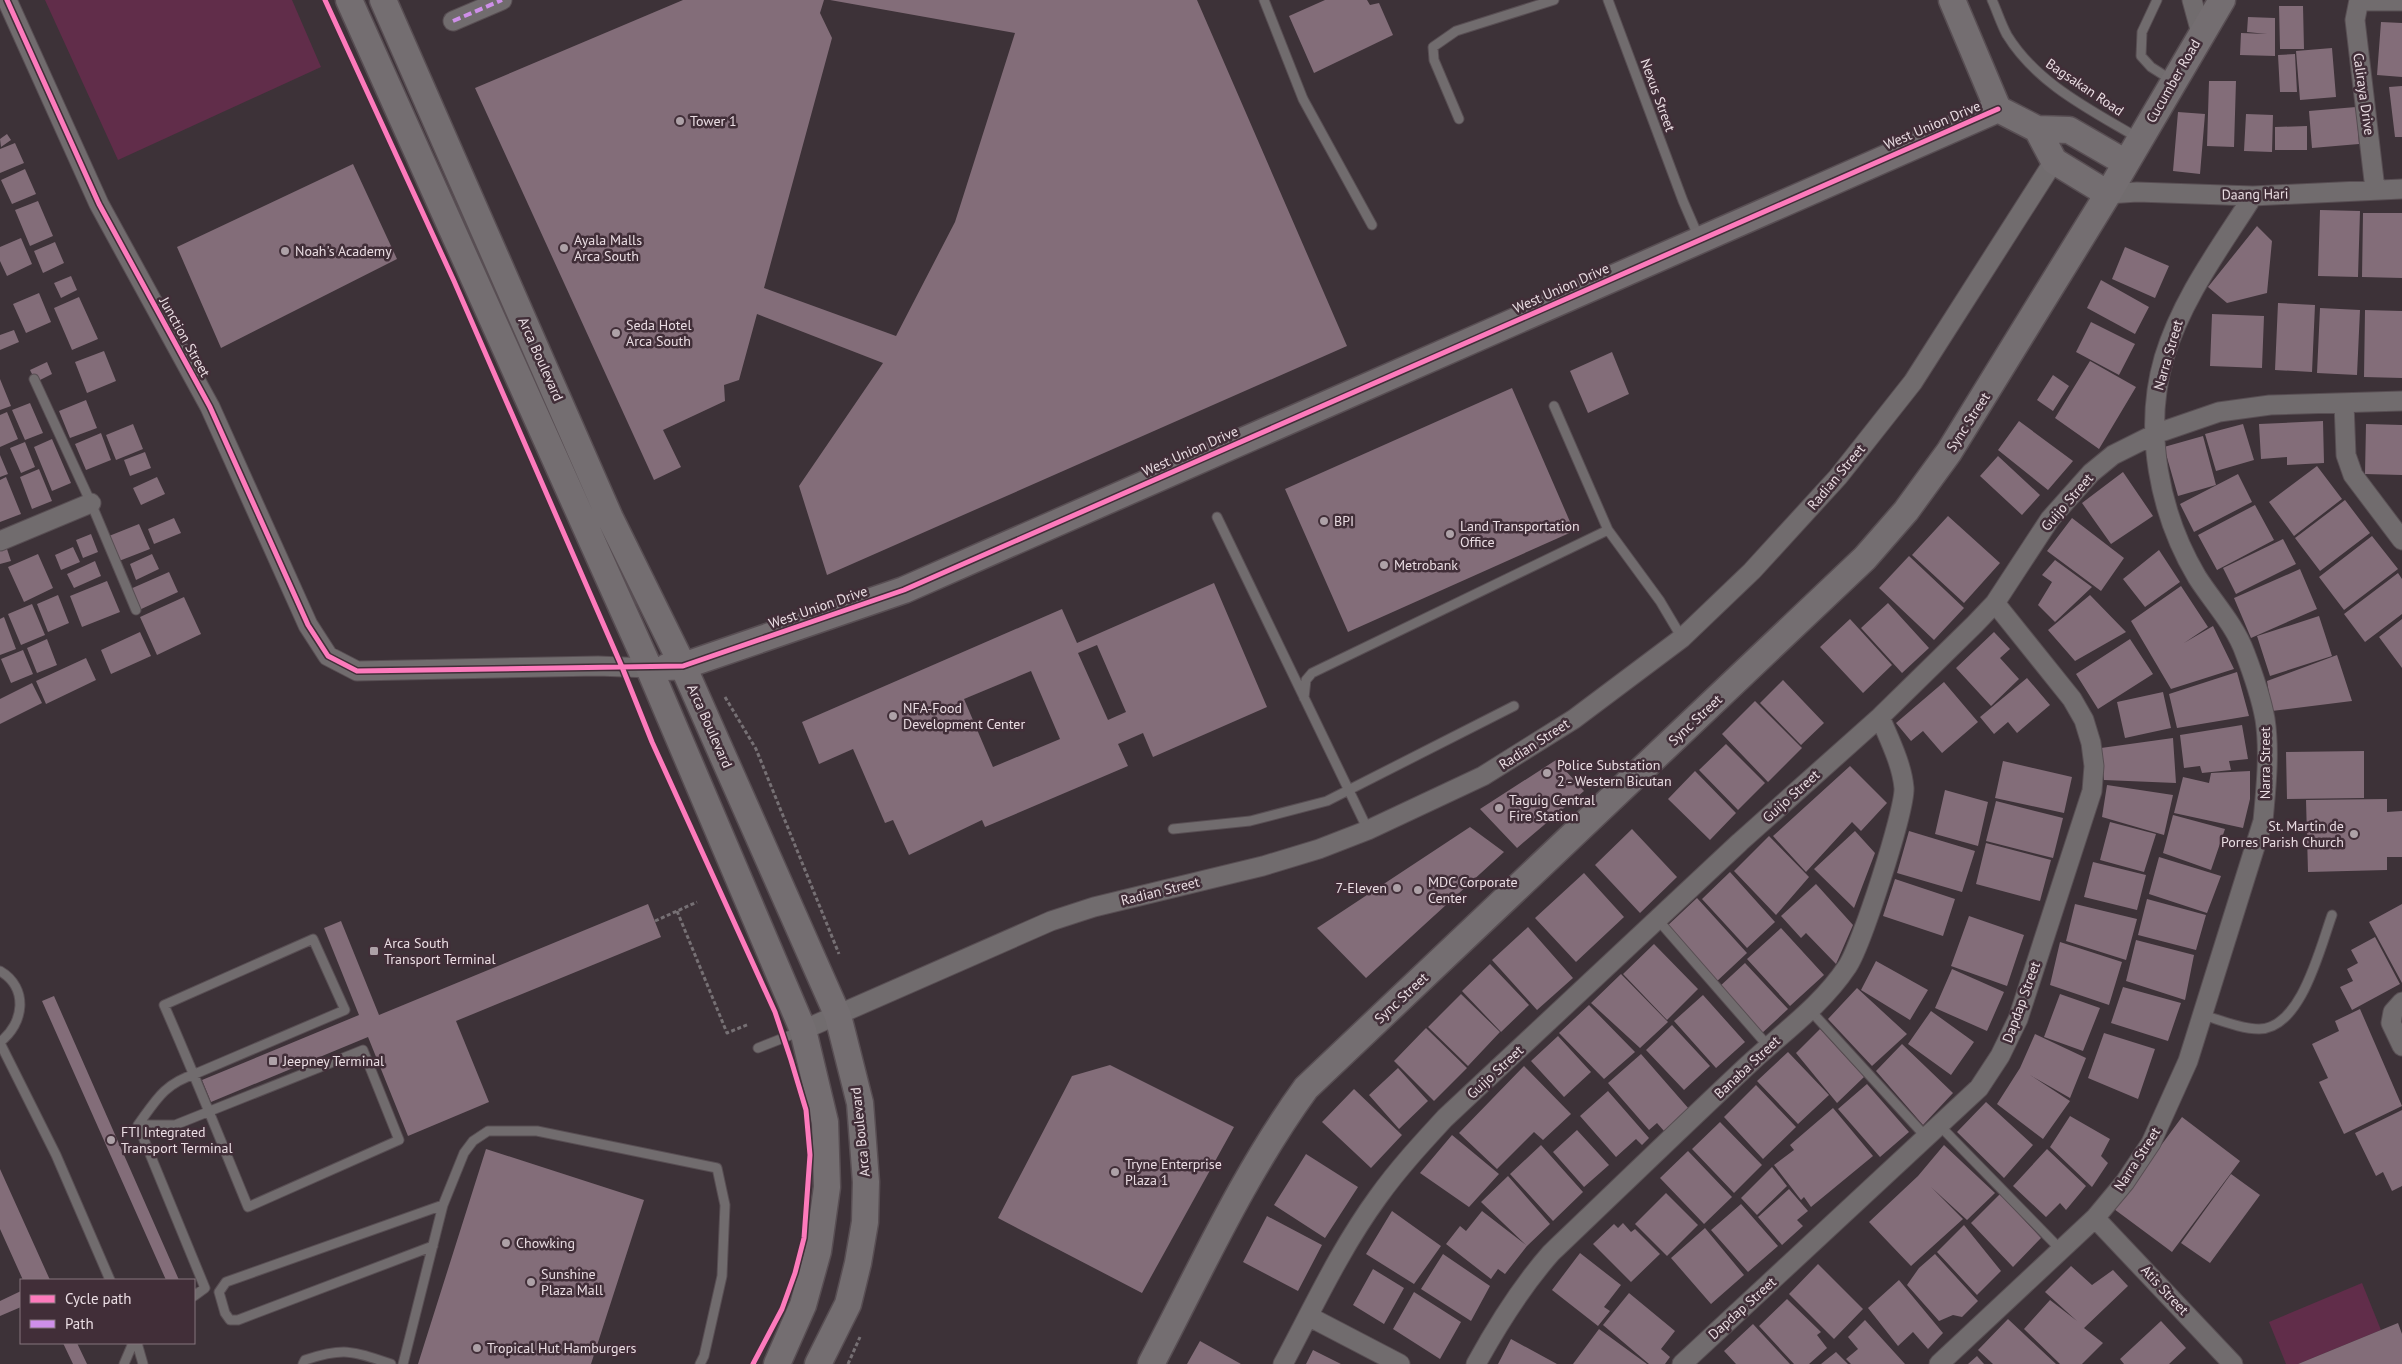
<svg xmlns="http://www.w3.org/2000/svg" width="2402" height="1364" font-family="'PT Sans',sans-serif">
<rect width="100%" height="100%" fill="#3d3238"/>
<path fill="#612d4a" d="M45,0h247l29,67 -203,93z
M2362,1283l19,47 -83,34h-12l-17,-42z"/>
<path fill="#836d79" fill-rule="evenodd" d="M683,0h141l-4,13 12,25 -68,250 132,48 59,-114 60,-189 -185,-33h367l150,346 -520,229 -28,-89 84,-123 -126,-49 -18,66 -15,5 1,16 -62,29 18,37 -27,13 -179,-392z
M1325,0h42l3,5 9,-2 14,32 -79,38 -25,-57z
M2279,6h24l1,43h-24z
M2248,17l27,1v38l-35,-1 1,-22 26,1 -20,-2z
M2381,22l21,1v54l-25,-2z
M2332,48l4,49 -36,3 -4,-49z
M2295,54l2,38h-17l-2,-37z
M2209,81h27l-2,66 -27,-1z
M2402,86v51h-7l-6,-50z
M2356,107l3,37 -47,4 -3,-37z
M2178,112l27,2 -5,60 -27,-3z
M2246,114l27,1 -1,37 -28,-1z
M2307,126v24h-32v-23z
M7,134l4,6 -10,7 -1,-8z
M15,143l9,20 -24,10v-24z
M353,164l44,95 -176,89 -44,-101z
M25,169l11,25 -24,10 -11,-24z
M38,201l15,35 -23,10 -15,-36z
M2320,210l40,1 -2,66 -40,-1z
M2363,213h39v65l-40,-1z
M2257,226l15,15 -5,52 -40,10 -19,-16z
M21,238l11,26 -25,12 -7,-15v-14z
M55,242l9,21 -21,10 -9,-22z
M2125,247l44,19 -14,32 -43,-19z
M71,276l6,14 -16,8 -7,-15z
M2101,280l48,27 -14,27 -48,-26z
M39,293l12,29 -25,11 -13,-29z
M79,297l19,42 -26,11 -18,-42z
M2278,303l37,2 -3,67 -37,-2z
M2320,308l40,2 -3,65 -40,-2z
M2365,310l37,1v67l-38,-1z
M2212,314l52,2 -2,52 -52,-2z
M2091,322l44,22 -16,31 -43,-23z
M14,330l5,12 -19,8v-15z
M104,351l12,30 -29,12 -12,-31z
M1612,352l17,42 -41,19 -18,-42z
M2090,361l46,26 -37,62 -44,-31z
M47,362l5,12 -16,8 -6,-12z
M2053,375l16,11 -16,25 -16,-11z
M0,379l11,27 -11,4z
M1512,388l62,143 -226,101 -63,-143z
M86,400l11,28 -27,10 -11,-27z
M30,403l13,30 -18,7 -13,-30z
M7,412l11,27 -18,8v-32z
M2019,421l54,40 -25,29 -50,-40z
M2323,421l1,42 -37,2v-8l-26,2 -2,-35z
M133,424l10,25 -27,11 -10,-25z
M2243,424l11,36 -38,11 -11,-37z
M2366,424l36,1v50l-37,-1z
M101,433l10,27 -25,10 -11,-26z
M2203,436l13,49 -38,11 -14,-49z
M52,439l19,44 -19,8 -18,-44z
M25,442l10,25 -14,6 -11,-25z
M145,452l6,16 -21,8 -6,-16z
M0,455l8,19 -8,3z
M1998,456l42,39 -18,20 -42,-39z
M2317,466l25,33 -48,37 -25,-34z
M39,469l13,32 -20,8 -12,-32z
M2123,472l30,44 -42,28 -29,-41z
M2238,474l14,28 -58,30 -14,-28z
M6,477l15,37 -21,8v-42z
M157,477l8,17 -24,11 -8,-17z
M2345,500l25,33 -50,38 -25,-33z
M2255,505l19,35 -57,30 -19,-35z
M1948,516l52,47 -36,40 -52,-48z
M174,518l7,15 -27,11 -6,-15z
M2072,518l52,40 -23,33 -54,-40z
M139,524l11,25 -31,12 -10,-25z
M91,534l7,18 -15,6 -7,-18z
M2372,536l26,33 -54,41 -25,-33z
M2283,539l13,25 -60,30 -13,-26z
M5,543l6,18 -11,3v-18z
M73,547l7,15 -19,8 -6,-15z
M2159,550l21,32 -35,25 -22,-28z
M38,554l15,34 -29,14 -16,-35z
M152,554l7,15 -23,11 -6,-16z
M1909,556l55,52 -30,32 -55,-52z
M2055,560l37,27 -37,35 -17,-17 14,-23 -10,-7z
M95,561l6,15 -27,12 -7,-14z
M2300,569l17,40 -66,29 -17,-40z
M169,572l9,20 -41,19 -9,-21z
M2398,573l4,6v35l-37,28 -21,-28z
M107,581l13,31 -38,15 -12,-31z
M1214,583l53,124 -114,50 -10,-24 -25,11 10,22 -143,61 -3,-7 -73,35 -16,-35 -8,3 -32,-74 -34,15 -17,-42 260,-113 15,34zM1097,645l29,67 -18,8 -30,-67zM1031,671l29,68 -67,28 -29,-68z
M2181,586l27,41 -24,16 29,-17 21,43 -63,20 -40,-68z
M58,595l11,28 -21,9 -11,-28z
M2090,595l36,37 -51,29 -27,-31z
M184,597l17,37 -44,21 -17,-38z
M1888,603l41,45 -27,25 -41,-45z
M32,604l13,31 -24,10 -13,-31z
M2319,616l13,40 -62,20 -13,-40z
M4,617l12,32 -16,6v-36z
M1850,619l42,46 -29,28 -43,-46z
M2402,619v49l-23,-31z
M140,632l11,24 -40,18 -10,-24z
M1994,632l16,17 -10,9 19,21 -28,27 -35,-38z
M47,639l10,26 -20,8 -10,-25z
M2130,639l23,35 -55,35 -22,-35z
M23,650l10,24 -22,9 -10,-24z
M2337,655l15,46 -80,10 -5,-30z
M86,658l10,22 -50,24 -10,-23z
M2237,672l12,44 -72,12 -8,-34z
M2027,678l23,27 -33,28 -9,-11 -14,12 -14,-17z
M1783,680l41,43 -23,22 -41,-42z
M1944,682l34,40 -36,31 -19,-22 -12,10 -15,-18z
M32,683l10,20 -42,21v-25z
M2163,692l8,36 -46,10 -8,-36z
M1755,701l47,47 -34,34 -46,-48z
M2242,725l6,34 -19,2 2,9 -29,3 -2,-7 -16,2 -4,-33z
M2173,738l3,45 -72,-3 -3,-32z
M1726,744l39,39 -27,27 -39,-40z
M2364,751v47l-77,1 -1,-47z
M1556,760l28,31 -67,57 -37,-39z
M2003,761l69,16 -8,36 -69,-15z
M1850,766l37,37 -26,28 -9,-9 -46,50 -33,-36z
M1695,771l41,42 -26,27 -42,-41z
M2250,771v28l-7,29 -69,-15 9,-36 26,6 2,-10z
M2107,785l66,10 -9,40 -62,-18z
M1945,790l43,12 -10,44 -43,-12z
M2387,799v13l15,-1v46h-15v13l-79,2 -2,-72z
M1996,801l67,17 -10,40 -67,-17z
M2173,815l52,14 -14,41 -48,-17z
M2110,822l46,12 -12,38 -44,-12z
M1470,827l34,25 -138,126 -49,-50z
M1632,829l45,48 -37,36 -45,-48z
M1855,831l20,22 -21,55 -40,-39z
M1909,831l66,20 -13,41 -65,-19z
M1769,836l40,41 -33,38 -42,-44z
M1986,843l65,17 -11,41 -64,-17z
M2159,857l62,19 -14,37 -58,-19z
M2093,862l53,13 -9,35 -53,-13z
M1730,872l45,50 -28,26 -45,-49z
M1584,873l40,44 -48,45 -41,-44z
M1895,879l60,20 -12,37 -60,-20z
M1816,884l37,41 -17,39 -30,-31 -5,5 -20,-22z
M1697,898l50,55 -32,30 -50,-55z
M2147,899l59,16 -10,35 -58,-15z
M648,904l13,33 -205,84 33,81 -81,34 -40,-99 -157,65 -2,-5 -7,-17 157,-65 -35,-87 17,-7 38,94z
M2075,904l62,15 -11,41 -60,-19z
M2402,904v79l-33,-61z
M1969,916l55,19 -17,51 -56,-20z
M1528,927l45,51 -36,32 -45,-50z
M1781,928l43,47 -34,31 -43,-47z
M2375,937l25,47 -48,26 -12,-23 13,-6 -6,-12 11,-6 -7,-13z
M2136,940l58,15 -9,45 -59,-19z
M2060,942l62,20 -13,43 -59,-20z
M1654,944l44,45 -31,31 -44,-46z
M1876,961l52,29 -18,30 -49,-30z
M1745,963l43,46 -27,25 -43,-46z
M1490,964l39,41 -28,27 -39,-41z
M1952,969l52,23 -17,39 -52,-23z
M1621,974l47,48 -28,26 -49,-45z
M2123,987l58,16 -13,38 -57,-18z
M1857,988l50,46 -35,32 -44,-47z
M1461,994l39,38 -32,34 -40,-39z
M2060,994l40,14 -17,43 -39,-14z
M1703,995l42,47 -29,26 -42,-47z
M54,996l125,284h-13l-124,-279z
M1589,1005l46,47 -31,27 -45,-46z
M2360,1009l42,97 -58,28 -25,-52 9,-4 -16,-34 27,-13 -4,-10z
M1931,1011l43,31 -23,33 -43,-31z
M1672,1025l38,41 -26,24 -38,-40z
M1426,1028l41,40 -33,33 -40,-40z
M1820,1029l44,48 -27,26 -41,-50z
M2104,1033l51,16 -17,50 -50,-21z
M2035,1034l51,24 -16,40 -40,-23 40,26 -27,38 -46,-35 23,-36z
M1558,1036l33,36 -27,25 -33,-36z
M1902,1044l51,49 -30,32 -47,-54z
M1788,1052l41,43 -31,29 -41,-43z
M1641,1054l48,55 -25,22 -7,-8 -8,7 -41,-47z
M1110,1065l124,62 -92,166 -144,-75 74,-142z
M1524,1066l47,48 -28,26 -9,-8 -37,37 -38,-36z
M1398,1068l30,33 -29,28 -30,-34z
M1867,1084l42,48 -29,25 -42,-48z
M1756,1085l40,42 -33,32 -39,-42z
M1354,1089l48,46 -31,33 -49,-46z
M1608,1091l41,47 -7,7 -6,-6 -20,18 -36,-41z
M1986,1102l47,43 -29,33 -47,-46z
M1833,1108l40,48 -62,51 -7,-10 -3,3 -27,-35 20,-15 -4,-5z
M2402,1110v76l-10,5 -9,-19 -7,4 -21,-43z
M2070,1116l40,23 -9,17 7,7 -16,24 -42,-40z
M2182,1117l58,44 -68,91 -58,-43z
M1720,1122l42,43 -28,28 -42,-44z
M1577,1130l32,35 -25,22 -31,-35z
M1452,1135l47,39 -30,33 -49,-34z
M1541,1145l42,47 -30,29 -43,-47z
M1944,1145l51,48 -28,27 -36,-33 32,32 -52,47 -42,-44 49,-46z
M486,1149l158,51 -53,164h-173z
M2047,1149l39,37 -20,24 -6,-7 -14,14 -33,-31z
M1688,1151l44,46 -28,27 -44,-46z
M1306,1154l52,33 -33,51 -51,-33z
M1772,1167l15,19 -30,29 -16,-17z
M0,1169l50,111h-27l-23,-51z
M2231,1174l29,21 -50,68 -29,-20z
M1508,1176l42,48 -23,22 -22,28 -7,-5 -7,10 -45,-35 14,-18 6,5 16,-20 44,34 -45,-43z
M1789,1189l19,22 -11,9 6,6 -21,19 -24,-28z
M1666,1193l32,32 -31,31 -32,-32z
M2000,1194l41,44 -28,29 -42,-44z
M1741,1204l37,42 -30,26 -37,-42z
M1392,1211l49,35 -27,38 -48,-30z
M1267,1216l55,29 -24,46 -55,-29z
M1623,1223l8,9 4,-3 25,25 -29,28 -38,-38 21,-20 4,4z
M1964,1225l37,46 -24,24 -40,-43z
M1705,1228l39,47 -33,29 -40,-46z
M1580,1253l41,32 -17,22 6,4 -12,15 -46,-36z
M1443,1254l47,32 -19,35 -50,-32z
M1935,1254l43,47 -16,16 -9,-2 -14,6 -32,-36 12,-17z
M1818,1264l45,45 -29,30 -45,-45z
M2071,1266l21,19 21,-15 15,16 -44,42 19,15 -21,21h-22l-36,-35 26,-29 27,21 -32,-29z
M1373,1269l31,19 -20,36 -31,-19z
M1899,1280l44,53 -15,16 -15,-17 -15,14 -30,-38z
M21,1291v16l-21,9v-15z
M1414,1292l47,30 -21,37 -47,-30z
M1629,1293l46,38 -14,18 9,8 -5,7h-16l-46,-39z
M1787,1299l34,33 -4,3 10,13 -18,16h-15l-35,-38z
M2008,1319l48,45h-63l-15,-14z
M1865,1320l40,44h-54l-5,-5 12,-10 -10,-12z
M2161,1321l25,27 -17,16h-45l-4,-5z
M2398,1323l4,11v30h-104z
M1753,1324l37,40h-54l-12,-13z
M1599,1329l48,35h-74z
M1511,1339l46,25h-59z
M1200,1341l41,23h-54z
M63,1343h14l10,21h-14z
M1313,1350l28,14h-35z
M1836,1352l12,12h-27z
M1977,1356l7,8h-16z"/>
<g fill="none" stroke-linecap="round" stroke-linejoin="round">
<defs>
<path id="lane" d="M1264,0l39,99 69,126
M1608,0l75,201 16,37
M1992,0c5,11 9,24 15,35 30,49 84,75 131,103
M2157,0l-15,32 -1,24 10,11 22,14
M1459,119l-25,-59 -1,-13 23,-16 98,-31
M34,379l57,124 45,107
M1554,406l54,124 52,71 22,37
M1217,517l151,313
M1304,698l2,-18 6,-7 296,-143
M1173,829l77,-8 77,-20 187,-95
M1658,920l110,126
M0,971c29,17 24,53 0,71
M1810,1010l117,128
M2203,1015c17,5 38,14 56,14 42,0 61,-81 73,-114
M0,1043l56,112 54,125
M758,1048l43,-17
M138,1125h37l188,-75 36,90 -151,67c-28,-68 -55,-136 -84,-202l149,-66 32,71 -150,64c-31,10 -39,26 -57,51
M138,1125l67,163 -11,8
M1940,1126l122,125
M433,1246l-195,74h-8l-5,-7 -6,-21 7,-10 217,-77
M137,1343l6,21
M124,1364l9,-21
M303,1364l2,-4c39,-13 48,-9 86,4
M403,1364l40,-159 21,-52 9,-12 15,-10h49l180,37 8,37 -3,71 -18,80 -4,8"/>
<path id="street" d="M7,0l92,204 111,203 98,218 20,31 29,15 241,-5 51,2
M2192,0l9,33
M2359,0l-4,20 20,169
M2359,1h43
M453,21l49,-21
M2108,194l29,-2 116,4 149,-7
M2344,403l2,52 7,20 49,65
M0,541l91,-38
M2402,1002l-9,10 -2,11 11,23
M803,1030l248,-109 43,-14 169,-41 56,-17 49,-19 115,-54 91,-57 108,-81 70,-67 86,-94 75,-95 141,-221
M2095,1218l138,146
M1308,1316l92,48
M1283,1364c30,-56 57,-115 95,-167 20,-28 43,-53 67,-79l295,-276 140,-125 95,-93 20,-21 55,-84 41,-46 22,-18 42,-21 64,-22 51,-7 132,-4
M1476,1364c22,-40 45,-77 75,-111 66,-63 131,-126 197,-188 34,-32 73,-59 99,-98 14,-20 58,-156 57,-179 -2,-24 -15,-49 -24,-71
M1682,1364l297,-276 21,-32 18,-37 74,-228 2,-25 -3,-23 -7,-23 -12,-21 -77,-96
M1939,1364l156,-146 30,-36 26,-39 37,-82 75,-240c3,-33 7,-69 2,-102 -4,-22 -12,-45 -20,-66 -10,-28 -32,-51 -48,-76 -38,-64 -54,-147 -33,-219 18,-60 56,-110 89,-162"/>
<path id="secondary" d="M349,0l300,668 154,362 22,92 2,65 -9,64 -15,54 -26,59
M383,0l227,518 73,148 155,350 22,87 6,79 -1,40 -7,41 -10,41 -30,60
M1952,0l46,109
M1998,109l39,20 32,1 57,33
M2037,129l17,32 54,33
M667,667l16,-1 221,-76 1094,-481
M1151,1364c49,-93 93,-191 155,-276l502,-476 57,-54 41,-47 43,-59 159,-258 114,-194"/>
</defs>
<use href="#lane" stroke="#584e53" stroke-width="11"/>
<use href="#street" stroke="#584e53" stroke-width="21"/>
<use href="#secondary" stroke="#584e53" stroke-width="29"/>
<path stroke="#767074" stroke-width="3" stroke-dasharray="4 2.5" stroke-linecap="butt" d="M725,697l31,52 83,205
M677,911l50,122 22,-9
M655,921l42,-19
M848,1364l12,-27"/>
<use href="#lane" stroke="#716c6e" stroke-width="9"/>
<use href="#street" stroke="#716c6e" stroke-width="19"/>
<use href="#secondary" stroke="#746e71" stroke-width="26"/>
<path stroke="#ce8fe9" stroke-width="4" stroke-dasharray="8 4" stroke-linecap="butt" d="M453,21l49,-21"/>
<defs>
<path id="cycleway" d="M7,0l92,204 111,203 98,218 20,31 29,15 326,-5 221,-76 1094,-481
M325,0l129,281 168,386 30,75 123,270 16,48 15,50 4,45 -6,83 -9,35 -13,36 -29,55"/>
</defs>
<use href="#cycleway" stroke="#412e38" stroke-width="8"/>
<use href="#cycleway" stroke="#fd7abc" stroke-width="5"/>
</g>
<g fill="#ada1a7" stroke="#412e38" stroke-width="2">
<circle cx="680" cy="121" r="5"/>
<circle cx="564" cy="248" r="5"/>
<circle cx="285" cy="251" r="5"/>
<circle cx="616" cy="333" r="5"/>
<circle cx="1324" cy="521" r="5"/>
<circle cx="1450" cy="534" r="5"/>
<circle cx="1384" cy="565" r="5"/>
<circle cx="893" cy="716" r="5"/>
<circle cx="1547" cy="773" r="5"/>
<circle cx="1499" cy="808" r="5"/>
<circle cx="2354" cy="834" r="5"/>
<circle cx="1397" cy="888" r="5"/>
<circle cx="1418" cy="890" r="5"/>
<rect x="369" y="946" width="10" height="10" rx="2.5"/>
<rect x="268" y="1056" width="10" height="10" rx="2.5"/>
<circle cx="111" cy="1140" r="5"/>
<circle cx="1115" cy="1172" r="5"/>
<circle cx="506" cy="1243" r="5"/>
<circle cx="531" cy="1282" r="5"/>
<circle cx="477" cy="1348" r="5"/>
</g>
<g text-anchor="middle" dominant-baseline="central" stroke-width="5" stroke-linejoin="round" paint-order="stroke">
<g font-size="14" fill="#eadde3" stroke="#412e38">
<text transform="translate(2173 81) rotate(-60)">Cucumber Road</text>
<text transform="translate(2085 87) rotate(34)">Bagsakan Road</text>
<text transform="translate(2364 94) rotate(82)">Caliraya Drive</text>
<text transform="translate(1658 95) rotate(70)">Nexus Street</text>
<text transform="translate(1932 125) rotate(-23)">West Union Drive</text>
<text transform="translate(2255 194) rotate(-1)">Daang Hari</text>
<text transform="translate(1561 288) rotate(-24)">West Union Drive</text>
<text transform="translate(185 337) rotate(61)">Junction Street</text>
<text transform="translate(2168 355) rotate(-74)">Narra Street</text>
<text transform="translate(541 359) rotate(66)">Arca Boulevard</text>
<text transform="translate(1968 422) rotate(-57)">Sync Street</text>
<text transform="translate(1190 451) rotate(-24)">West Union Drive</text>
<text transform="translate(1836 477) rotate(-50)">Radian Street</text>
<text transform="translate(2067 502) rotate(-49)">Guijo Street</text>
<text transform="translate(818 607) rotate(-19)">West Union Drive</text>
<text transform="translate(1695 720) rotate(-43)">Sync Street</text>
<text transform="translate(710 726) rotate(66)">Arca Boulevard</text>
<text transform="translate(1534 744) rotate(-33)">Radian Street</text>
<text transform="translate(2265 763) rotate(-90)">Narra Street</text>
<text transform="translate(1791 796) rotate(-42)">Guijo Street</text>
<text transform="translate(1160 891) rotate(-14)">Radian Street</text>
<text transform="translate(1401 998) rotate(-43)">Sync Street</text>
<text transform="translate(2021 1002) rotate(-70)">Dapdap Street</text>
<text transform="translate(1747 1067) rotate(-43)">Banaba Street</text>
<text transform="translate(1495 1072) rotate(-43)">Guijo Street</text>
<text transform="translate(860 1132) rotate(-96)">Arca Boulevard</text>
<text transform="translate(2137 1159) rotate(-57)">Narra Street</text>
<text transform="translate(2165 1290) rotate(47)">Atis Street</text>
<text transform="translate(1742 1308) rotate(-42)">Dapdap Street</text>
</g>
<g font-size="14" fill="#eadde3" stroke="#412e38" text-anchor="start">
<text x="690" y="121">Tower 1</text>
<text x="574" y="240">Ayala Malls<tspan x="574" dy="16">Arca South</tspan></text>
<text x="295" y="251">Noah's Academy</text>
<text x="626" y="325">Seda Hotel<tspan x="626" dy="16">Arca South</tspan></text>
<text x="1334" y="521">BPI</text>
<text x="1460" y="526">Land Transportation<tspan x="1460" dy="16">Office</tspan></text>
<text x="1394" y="565">Metrobank</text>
<text x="903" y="708">NFA-Food<tspan x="903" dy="16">Development Center</tspan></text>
<text x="1557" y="765">Police Substation<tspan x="1557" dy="16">2 - Western Bicutan</tspan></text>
<text x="1509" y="800">Taguig Central<tspan x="1509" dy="16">Fire Station</tspan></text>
<text x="2344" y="826" text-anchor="end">St. Martin de<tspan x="2344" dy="16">Porres Parish Church</tspan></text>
<text x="1428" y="882">MDC Corporate<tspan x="1428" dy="16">Center</tspan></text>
<text x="1387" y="888" text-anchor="end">7-Eleven</text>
<text x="384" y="943">Arca South<tspan x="384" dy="16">Transport Terminal</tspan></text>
<text x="283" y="1061">Jeepney Terminal</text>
<text x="121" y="1132">FTI Integrated<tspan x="121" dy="16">Transport Terminal</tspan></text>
<text x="1125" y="1164">Tryne Enterprise<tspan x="1125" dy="16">Plaza 1</tspan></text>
<text x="516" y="1243">Chowking</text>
<text x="541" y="1274">Sunshine<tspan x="541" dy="16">Plaza Mall</tspan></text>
<text x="487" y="1348">Tropical Hut Hamburgers</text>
</g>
</g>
<rect x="20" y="1279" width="175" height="65" fill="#412e38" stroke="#85747c"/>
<rect x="30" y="1295" width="25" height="8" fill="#fd7abc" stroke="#85747c"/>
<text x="65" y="1304" font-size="15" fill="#eadde3">Cycle path</text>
<rect x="30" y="1320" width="25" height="8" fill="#ce8fe9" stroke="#85747c"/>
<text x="65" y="1329" font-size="15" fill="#eadde3">Path</text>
</svg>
